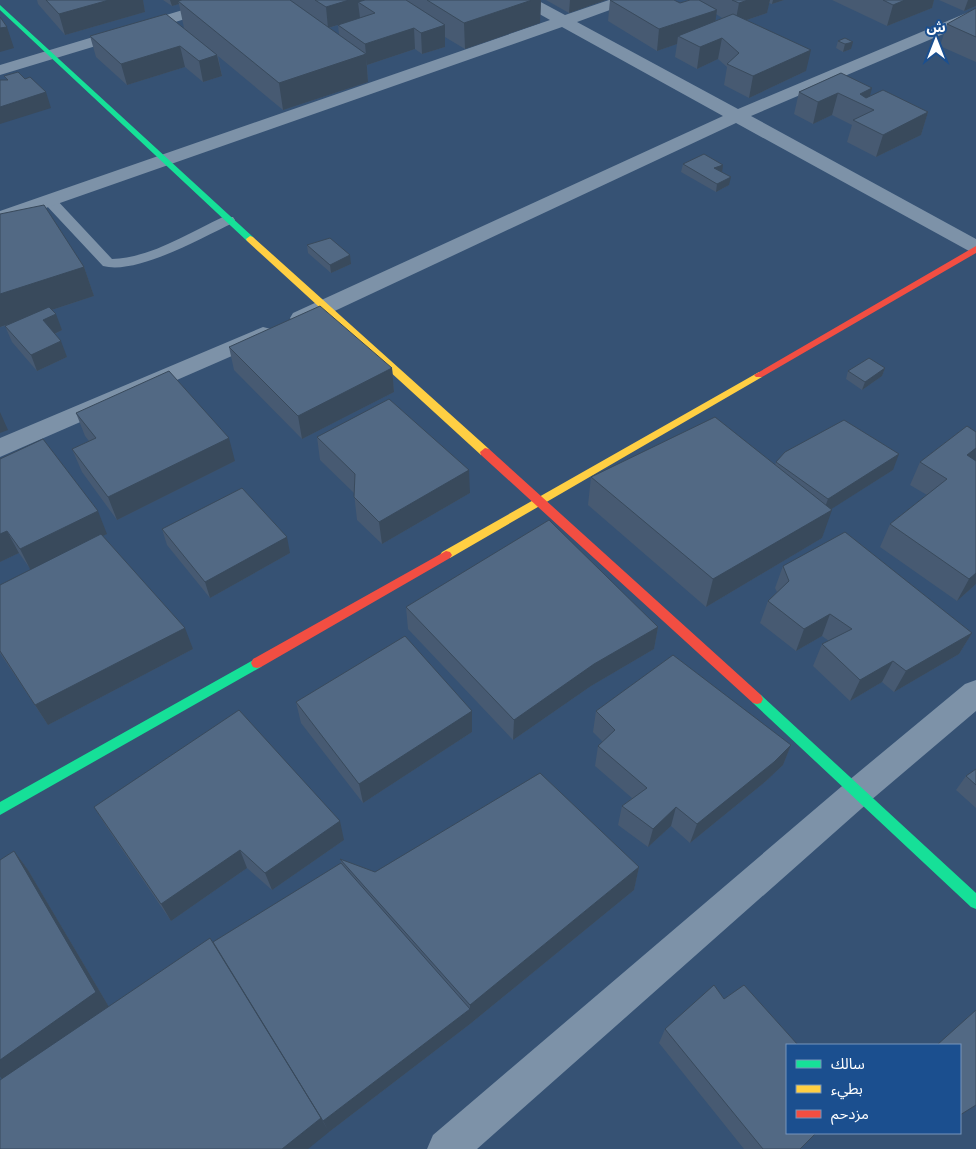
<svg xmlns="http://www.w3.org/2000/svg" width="976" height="1149" font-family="Manrope,'Noto Sans Arabic',sans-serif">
<rect width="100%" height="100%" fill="#365274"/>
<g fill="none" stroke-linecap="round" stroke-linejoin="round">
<path fill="#7d92a8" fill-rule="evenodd" d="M50,197l5,1 57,61c38,-1 77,-26 111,-42h10l2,3 -2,3c-32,15 -96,52 -130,43l-58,-62 -2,-3 2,-3z"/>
<path fill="#7d92a8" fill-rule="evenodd" d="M216,0h25l-3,3 -238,72v-10z
M517,0h20l28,15 44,-15h23l-3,3 -52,19 161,87 238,-100v11l-225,96 225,123v14l-7,-2 -233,-128 -427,200 -8,2 -8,-2 -3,-5 3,-5 430,-197 -161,-89 -562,197v-13l550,-191 -30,-17z
M263,327l8,2 3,5 -3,5 -271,118v-19z
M976,680v31l-106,90 -393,348h-50l6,-14 415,-354 117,-97z"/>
<path fill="#16e098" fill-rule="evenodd" d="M0,5l253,232v4h-6l-247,-231z
M257,658l4,1 2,4 -2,4 -261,148v-13z
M757,694l4,1 215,198v16l-5,-2 -218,-204 -2,-4 2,-4z"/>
<path fill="#ffcf43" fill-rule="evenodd" d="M250,236l3,1 236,212 1,3 -1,3h-8l-234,-214 -1,-2z
M759,372l3,1v4l-312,181h-8l-2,-3 2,-3z"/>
<path fill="#f24e42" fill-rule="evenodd" d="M976,246v7l-214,124h-6l-2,-2z
M485,448l4,1 272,246 2,4 -2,4 -4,1 -4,-1 -272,-248 -1,-3z
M446,551l4,1 2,3 -2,3 -189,109 -4,1 -4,-1 -2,-4 2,-4z"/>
</g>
<path fill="#475a72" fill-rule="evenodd" d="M37,0h106l2,12 -80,23 -27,-31z
M163,0h378l-1,23 -75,26 -20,-12v10l-23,7 -7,-5 -48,16 1,17 -85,28 -65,-54 4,20 -19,6 -18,-15 -58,18 -31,-28 -6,-21 94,-8 -5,-24 -7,2zM338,25l1,10 -10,-7z
M546,0h60l-37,13z
M610,0l68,2 2,1 9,-3h95l-12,4 -3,-1 -2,10 -20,7 59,51 -57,27 -25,-13 3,-18 -9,-8 -21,10 -22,-12 2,-13 -20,7 -49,-30zM716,14l6,4 -7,3z
M832,0h102l-2,8 -45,18z
M939,0h37v6l-12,5z
M976,8v54l-36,-16 7,-22z
M845,38l6,11 -8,3 -7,-4 2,-7z
M841,73l29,23 58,16 -7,23 -45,22 -29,-15 5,-17 -20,-10 -19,9 -19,-10 5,-22z
M683,164l39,8 7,13 -13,7 -35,-20z
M0,214l84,53 10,29 -42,14 10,20 -7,4 12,23 -30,14 -25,-29 -7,-16 -5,1z
M307,245l44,19 -20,9 -23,-20z
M229,347l163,21 2,24 -92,47 -68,-69z
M885,368l-3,8 -20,14 -16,-11 2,-8z
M76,413l159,48 -118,59 -35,-48 -10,-23 17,-8 -4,-5z
M967,426l9,158 -19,17 -77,-54 10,-23 37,-29 -17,-10 10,-23z
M317,437l153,56 -88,51 -25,-24 -3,-27 -34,-33z
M0,459l107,75 -5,2 91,113 -145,76 -48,-72v-68l31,-15 -12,-17 -19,9z
M776,462l117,8 -62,39 -9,29 -116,69 -118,-102 3,-28 184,-12z
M162,529l128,24 -80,45 -43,-53z
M783,566l189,67 -13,21 -65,38 -12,-10 -32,19 -37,-35 9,-22 7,-3 -7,-5 -26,15 -36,-28 8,-22 9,-9 -2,-4z
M406,607l252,20 -4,22 -63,37 -78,54 -105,-111z
M296,702l176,30 -109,71 -62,-80z
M596,711l195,34 -8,20 -17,16 -76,62 -19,-17 -23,21 -30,-22 4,-19 10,-8 -37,-32 3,-20 5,-4 -10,-10z
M976,769v39l-20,-18 10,-14z
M94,807l250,33 -72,50 -25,-22 -76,53 -65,-95z
M14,851l14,19 81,137 232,-144 -1,-4 35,13 264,-5 -5,23 -164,134 -141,108 -327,-53 -2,-2v-217z
M665,1029l135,120h-56l-85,-106z"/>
<path fill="#394a5c" d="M109,0h34l2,12 -80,23 -6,-21z
M170,0h23l-15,1 1,3 -7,2z
M349,0h28l-19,2 2,16 -32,10 -2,-21z
M532,0h9l-1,23 -75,26 -1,-26z
M570,0h36l-37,13z
M748,0h22l-3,13 -32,11 4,-21z
M773,0h11l-12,4z
M905,0h29l-2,8 -45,18 6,-21z
M968,0h8v6l-12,5z
M717,10l-3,21 -36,5 -1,8 -20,7 2,-22z
M445,25v22l-23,7 -1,-21z
M7,27l7,21 -14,4v-24z
M414,28l1,21 -48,16 -2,-21z
M722,38l-4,21 -21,10 3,-22z
M853,42l-2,7 -8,3 2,-8z
M180,46l5,21 -58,18 -6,-21z
M811,50l-5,21 -57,27 4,-22z
M366,54l2,28 -85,28 -4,-27z
M217,55l5,21 -19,6 -4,-21z
M872,88l-5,19 -7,-13z
M46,92l5,16 -51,16v-17z
M838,93l-6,22 -19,9 5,-22z
M928,112l-7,23 -45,22 7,-22z
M723,165l-1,8 -8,-5z
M731,177l-2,8 -13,7 1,-8z
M350,255l1,9 -20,9 -1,-8z
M84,267l10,29 -94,31v-33z
M56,314l6,16 -12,6 -7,-16z
M61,341l6,16 -30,14 -6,-16z
M392,368l2,24 -92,47 -4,-23z
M885,368l-3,8 -20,14 3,-8z
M0,412l8,18 -8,3z
M229,438l6,23 -118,59 -9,-23z
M976,448v14l-9,-7z
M899,454l-6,16 -71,45 6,-16z
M469,470l1,23 -88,51 -3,-22z
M832,510l-10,28 -116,69 7,-28z
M98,511l9,23 -76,37 -11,-22z
M7,531l12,22 -19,9v-28z
M287,537l3,16 -80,45 -5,-16z
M976,573v11l-19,17 12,-22z
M830,614l-8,22 -26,15 8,-22z
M658,627l-4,22 -63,37 -78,54 1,-20 80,-56z
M185,628l8,21 -145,76 -13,-20z
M972,633l-13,21 -65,38 12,-21z
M893,661l-11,21 -32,19 10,-21z
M472,711v21l-109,71 -4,-19z
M791,745l-8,20 -17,16 -76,62 7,-19z
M676,807l-5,19 -23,21 5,-18z
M340,821l4,19 -72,50 -7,-17z
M240,850l7,18 -76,53 -10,-17z
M14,851l14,19 81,137 -103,75 -6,-5v-17z
M639,867l-5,23 -164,134v-19z
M470,1009v15l-141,108 -6,-11z
M321,1118l8,14 -21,17h-26z"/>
<path fill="#526984" stroke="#394a5c" d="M46,0h63l-50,14z
M182,0h108l76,54 -87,29 -101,-82z
M315,0h34l-23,7z
M365,0h41l39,25 -24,8 -7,-5 -49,16 -27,-19 37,-12 -17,-11z
M427,0h105l-68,23z
M611,0h63l6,3 10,-3h9l18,10 -58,19 -49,-29z
M732,0h16l-9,3z
M883,0h22l-12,5z
M976,8v29l-29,-13z
M166,14l51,41 -18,6 -19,-15 -59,18 -31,-28z
M733,14l78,36 -58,26 -26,-12 12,-11 -17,-15 -22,9 -22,-11z
M0,17l7,10 -7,1z
M845,38l8,4 -8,2 -7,-3z
M18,72l7,7 5,-2 16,15 -46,15v-27h8l-4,-4z
M841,73l31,15 -12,6 6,4 17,-8 45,22 -45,23 -30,-15 21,-10 -36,-17 -20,9 -19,-10z
M704,154l19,11 -9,3 17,9 -14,7 -34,-20z
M44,205l40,62 -84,27v-80z
M330,238l20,17 -20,10 -23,-20z
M320,306l72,62 -94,48 -69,-69z
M49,307l7,7 -13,6 18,21 -30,14 -26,-29z
M869,358l16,10 -20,14 -17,-11z
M169,371l60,67 -121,59 -36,-48 24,-11 -20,-25z
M389,399l80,71 -90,52 -25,-25 1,-23 -38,-37z
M715,417l117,93 -119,69 -122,-102z
M844,420l55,34 -71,45 -52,-37 9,-10z
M967,426l9,6v16l-9,7 9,6v112l-7,6 -79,-55 57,-45 -27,-17z
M43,439l55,72 -78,38 -13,-18 -7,3v-75z
M242,488l45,49 -82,45 -43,-53z
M549,520l109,107 -64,37 -80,56 -108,-113z
M845,532l127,101 -66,38 -13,-10 -33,19 -38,-36 30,-15 -22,-15 -26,15 -36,-28 21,-20 -6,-15z
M101,534l84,94 -150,77 -35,-54v-66z
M405,636l67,75 -113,73 -63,-82z
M673,655l118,90 -17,17 -77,62 -21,-17 -23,22 -31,-23 25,-18 -49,-42 17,-16 -19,-19z
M239,710l101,111 -75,52 -25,-23 -79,54 -67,-97z
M976,769v16l-10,-9z
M540,773l99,94 -169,138 -130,-146 35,13z
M14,851l82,141 -96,68v-200z
M341,863l129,146 -147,112 -110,-179z
M210,938l111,180 -39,31h-282v-69z
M714,985l10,14 20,-14 54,60h-11v88h29l-16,16h-37l-98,-120z
M976,1010v95l-16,10v-70h-23z"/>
<rect x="786" y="1044" width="175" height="90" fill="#1b4f8f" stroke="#7695bc"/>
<rect x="796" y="1060" width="25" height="8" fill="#16e098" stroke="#7695bc"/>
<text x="831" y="1069" font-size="15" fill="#ffffff">سالك</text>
<rect x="796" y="1085" width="25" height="8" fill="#ffcf43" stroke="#7695bc"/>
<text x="831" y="1094" font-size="15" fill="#ffffff">بطيء</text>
<rect x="796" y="1110" width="25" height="8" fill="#f24e42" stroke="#7695bc"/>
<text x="831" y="1119" font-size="15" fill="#ffffff">مزدحم</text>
<g transform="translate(936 40)" stroke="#1b4f8f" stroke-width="4" paint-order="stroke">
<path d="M0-4L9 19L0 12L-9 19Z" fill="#ffffff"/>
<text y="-8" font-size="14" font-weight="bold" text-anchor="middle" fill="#ffffff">ش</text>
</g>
</svg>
